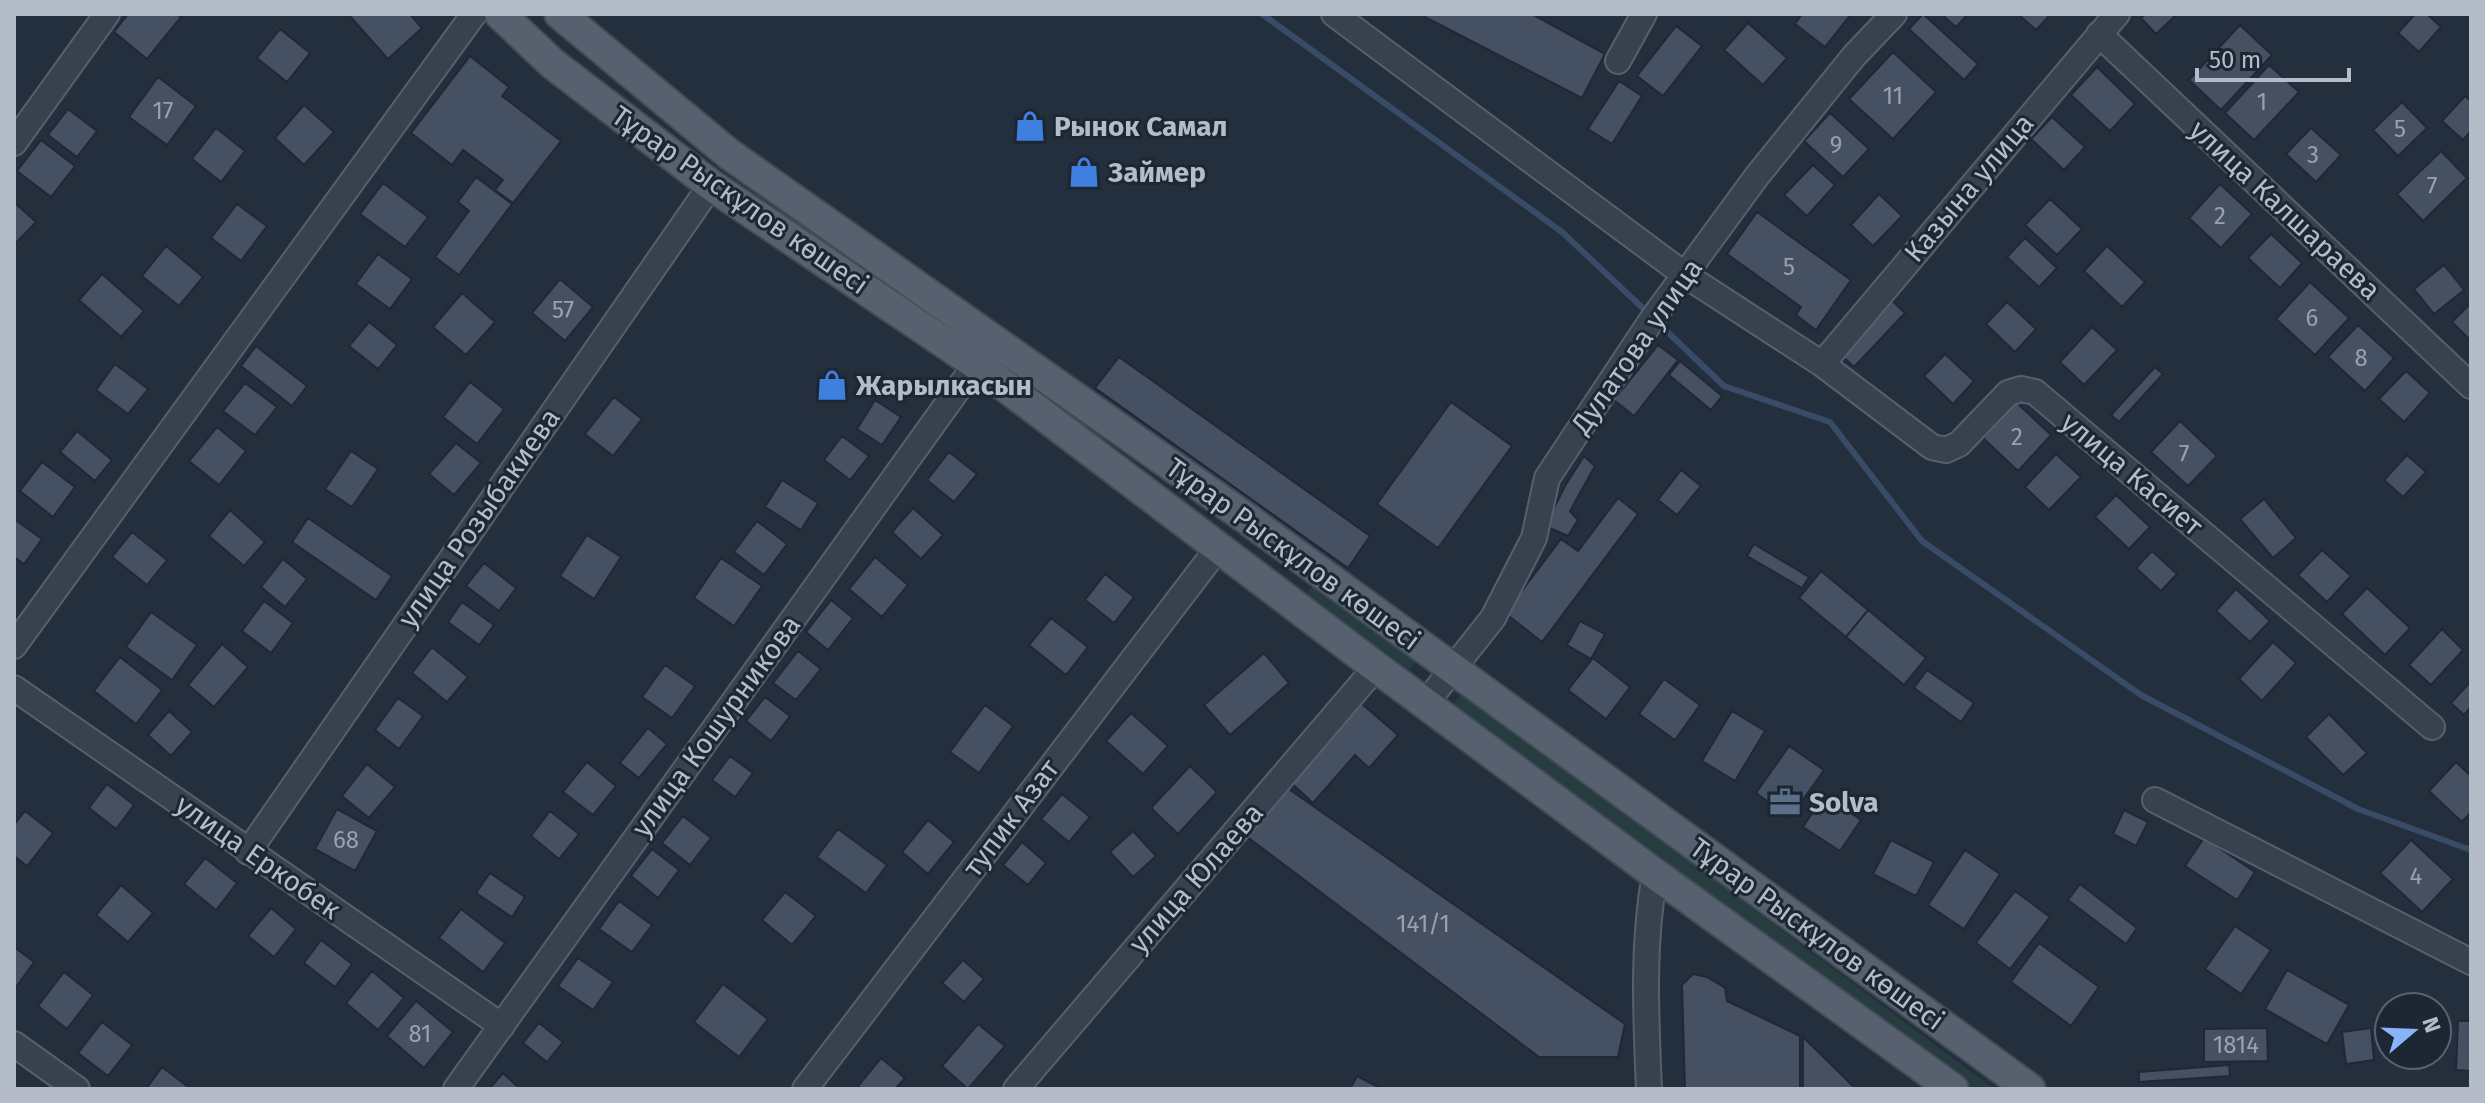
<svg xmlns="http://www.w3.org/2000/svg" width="2485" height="1103" font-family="'Fira Sans',sans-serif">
<rect width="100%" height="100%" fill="#242f3e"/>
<path fill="#263c3f" d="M1314,584l104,75 -8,11 -104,-75z
M1462,691l532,398h-21l-519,-385z"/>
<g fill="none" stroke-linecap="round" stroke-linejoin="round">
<path stroke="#394c67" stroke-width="6" d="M1262,14l300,218 86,81
M1656,321l68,65 106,36 92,119 219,154 217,114 113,41"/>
</g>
<path fill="#455162" stroke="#1f2835" stroke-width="2" d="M128,14h49l4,3 -34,42 -33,-27z
M348,14h62l12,14 -34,31z
M1419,14h113l73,40 -23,44z
M1802,14h49l-26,33 -30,-23z
M1923,14l55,50 -14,16 -55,-51z
M1941,14h27l-12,13z
M2018,14h31l1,1 -14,15z
M2145,14h32l-21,20 -15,-16z
M2415,14h12l14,13 -22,25 -21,-19z
M1748,23l39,35 -24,27 -39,-35z
M2240,25l32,30 -51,55 -32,-30z
M1676,26l26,20 -39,50 -26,-20z
M280,29l30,24 -23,29 -30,-24z
M1893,52l43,40 -43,47 -44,-40z
M470,56l39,31 -7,9 59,45 -48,62 -18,-13 8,-10 -40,-30 -11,15 -41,-32z
M2269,65l30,27 -45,48 -29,-27z
M2097,67l38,37 -25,27 -39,-36z
M158,77l38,29 -29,39 -38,-28z
M1619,81l23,15 -30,48 -24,-15z
M2465,96l6,5v30l-8,9 -21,-19z
M2402,102l25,26 -29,28 -25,-26z
M304,105l30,27 -30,33 -29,-27z
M68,109l29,22 -20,26 -29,-22z
M1830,113l39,36 -26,28 -39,-36z
M2052,117l33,30 -21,23 -33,-31z
M216,128l29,23 -24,31 -29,-23z
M2311,128l30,27 -25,27 -30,-28z
M41,140l34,26 -24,31 -34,-26z
M2441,151l26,27 -44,43 -26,-27z
M1813,165l22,20 -28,31 -23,-21z
M476,177l36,27 -53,71 -24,-18 34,-46 -11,-9z
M383,183l45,34 -23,30 -45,-33z
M2220,184l32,30 -31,34 -32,-30z
M1879,194l23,22 -29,30 -22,-21z
M2050,199l32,30 -25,26 -32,-30z
M14,202l22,20 -22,23z
M237,204l30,22 -26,35 -30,-23z
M1757,212l94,68 -35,50 -20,-15 5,-8 -74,-53z
M2271,234l31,29 -22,25 -32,-30z
M2025,238l32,30 -18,19 -32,-30z
M166,246l37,31 -24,29 -37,-30z
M2107,246l38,36 -23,25 -38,-36z
M378,254l34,25 -22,30 -34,-25z
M2444,265l20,25 -30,24 -20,-25z
M102,274l42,37 -23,26 -42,-37z
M560,279l33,28 -28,34 -33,-28z
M2310,282l39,36 -34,37 -39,-36z
M462,293l33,29 -29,33 -33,-28z
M1886,295l19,18 -51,54 -19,-18z
M2007,302l29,27 -21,23 -29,-28z
M2471,303v38l-19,-19z
M369,322l28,23 -19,24 -29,-23z
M2358,325l36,33 -29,33 -37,-34z
M2092,327l25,23 -33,35 -24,-23z
M1658,345l20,15 -44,56 -20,-16z
M256,346l51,40 -15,20 -51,-40z
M1945,354l29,27 -21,23 -29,-28z
M1119,357l251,179 -22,32 -253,-180z
M1680,361l42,35 -11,14 -42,-35z
M115,364l33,25 -20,25 -32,-24z
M2155,367l8,7 -44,48 -8,-7z
M2406,371l24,22 -26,29 -25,-23z
M470,382l34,27 -27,35 -34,-27z
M245,383l32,24 -22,28 -32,-24z
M614,397l28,22 -29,37 -28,-22z
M875,400l26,17 -19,28 -25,-16z
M1451,402l61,44 -74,102 -61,-44z
M2016,402l35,33 -33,36 -35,-33z
M2180,421l37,35 -29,30 -37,-34z
M217,427l29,24 -27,34 -30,-24z
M77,431l35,29 -17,21 -35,-29z
M842,436l27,20 -19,24 -26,-20z
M456,443l25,20 -27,32 -25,-21z
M351,451l27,18 -26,38 -27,-18z
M949,452l28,22 -23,28 -27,-22z
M2056,454l25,23 -32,33 -24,-23z
M2407,455l19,17 -23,25 -19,-17z
M1584,456l11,10 -25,45 8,9 -10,16 -23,-10 20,-40z
M42,462l33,25 -22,30 -33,-26z
M1681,470l20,16 -24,29 -19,-15z
M782,480l36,23 -17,27 -36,-23z
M2116,495l34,32 -21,22 -34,-32z
M1618,498l20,16 -96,128 -37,-29 56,-74 17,12z
M2264,499l32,39 -23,20 -33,-39z
M913,508l30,27 -22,24 -29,-27z
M230,510l35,32 -21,24 -35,-30z
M308,518l84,58 -16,24 -84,-58z
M14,519l28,20 -18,25 -10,-7z
M757,521l30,23 -23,31 -30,-23z
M132,532l35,28 -20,25 -35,-28z
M587,535l34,22 -27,42 -34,-23z
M1754,544l55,33 -7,11 -55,-32z
M2322,550l29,26 -24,26 -29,-27z
M2152,551l25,23 -16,17 -25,-23z
M875,557l33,28 -26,32 -33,-28z
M721,558l41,28 -28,40 -40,-28z
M283,559l24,20 -22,28 -24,-20z
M484,563l32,25 -17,23 -33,-25z
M1821,571l47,39 -22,27 -47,-39z
M1105,574l29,23 -20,26 -29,-23z
M2367,588l43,40 -25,27 -43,-41z
M2236,589l34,32 -20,21 -34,-31z
M831,600l22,18 -25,32 -22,-18z
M264,601l29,22 -22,30 -29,-22z
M462,602l32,23 -15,20 -31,-23z
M1868,610l58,48 -22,27 -58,-48z
M151,612l46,33 -25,35 -46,-33z
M1051,618l37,29 -22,28 -37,-30z
M1580,621l25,13 -14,25 -24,-14z
M2442,629l21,21 -32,35 -22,-20z
M2273,642l23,21 -34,38 -23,-22z
M222,644l26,23 -34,40 -26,-22z
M432,647l36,30 -21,25 -35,-29z
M798,651l23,18 -25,31 -23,-17z
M1264,653l25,30 -59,52 -26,-30z
M120,657l42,33 -26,34 -42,-33z
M1593,658l37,29 -24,32 -38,-29z
M665,665l30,21 -23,32 -30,-21z
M1927,670l47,33 -13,19 -47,-34z
M1664,679l36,26 -25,35 -36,-26z
M2471,681v26l-7,8 -13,-12z
M765,697l25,19 -19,25 -25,-20z
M398,698l25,18 -24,33 -24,-19z
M1355,698l43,37 -29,33 -14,-13 -42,48 -27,-25z
M985,705l28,21 -34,47 -29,-21z
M169,711l23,21 -21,24 -23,-21z
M1732,711l33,20 -30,50 -33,-20z
M1131,713l37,33 -25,28 -37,-33z
M2329,714l38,39 -24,22 -37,-38z
M648,728l19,16 -28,34 -19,-15z
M1789,746l35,24 -34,48 -34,-25z
M730,756l23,17 -18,24 -23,-17z
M587,762l29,24 -23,29 -30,-23z
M2456,762l15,14v36l-9,10 -33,-31z
M367,764l28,23 -26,31 -27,-22z
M1190,766l27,26 -39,42 -27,-26z
M107,784l27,21 -18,24 -27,-21z
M1283,785l342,239 -7,33h-79l-293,-221z
M1062,794l28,23 -21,25 -28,-23z
M1824,795l37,25 -21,31 -37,-24z
M337,809l40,22 -22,40 -40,-22z
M2124,810l24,12 -12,24 -23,-12z
M25,811l28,22 -26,33 -13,-10v-31z
M550,811l29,23 -20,25 -28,-23z
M683,816l28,22 -21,27 -28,-22z
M928,820l26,22 -26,32 -26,-22z
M838,829l49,36 -21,28 -49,-36z
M1133,831l23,25 -23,21 -23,-25z
M2204,838l51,34 -18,28 -52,-34z
M1891,840l43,22 -18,34 -43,-22z
M2411,840l42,39 -31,33 -42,-39z
M1022,842l24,21 -18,22 -25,-20z
M652,849l27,21 -21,28 -27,-22z
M1965,850l35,24 -36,55 -36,-24z
M205,858l32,25 -21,27 -32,-26z
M490,873l35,24 -13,20 -36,-24z
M2080,884l57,44 -11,16 -58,-44z
M121,885l32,28 -25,29 -32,-27z
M2015,891l35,26 -40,52 -34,-26z
M785,892l31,24 -24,29 -30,-25z
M619,901l33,24 -20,27 -33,-23z
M271,908l25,21 -22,28 -26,-21z
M461,909l44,34 -22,29 -44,-34z
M2235,926l36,24 -30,44 -36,-25z
M321,940l31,24 -17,23 -31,-24z
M2039,943l60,44 -28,39 -60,-44z
M14,947l20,15 -20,28z
M578,958l35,24 -20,28 -35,-24z
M963,960l21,19 -20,23 -22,-19z
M2287,970l62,35 -22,39 -62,-35z
M372,971l32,27 -26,32 -32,-27z
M64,972l29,23 -26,34 -29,-23z
M1693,974l14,3 18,11 2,13 73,35v53h-115l-3,-104z
M723,984l45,35 -29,38 -45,-35z
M416,1001l37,31 -29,36 -37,-32z
M2458,1021h13v50l-15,-1z
M102,1022l30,23 -24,31 -30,-23z
M539,1023l24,19 -16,20 -24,-19z
M978,1024l27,22 -37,43 -26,-23z
M2267,1028l1,33 -64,1v-33z
M2371,1028l3,32 -28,4 -4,-32z
M1803,1037l53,52h-53z
M881,1058l24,20 -10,11h-34l-3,-3z
M2229,1065l1,11 -91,6v-10z
M162,1067l29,22h-45z
M503,1073l17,16h-31z
M1357,1076l25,13h-32z"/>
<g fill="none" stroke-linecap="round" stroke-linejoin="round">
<defs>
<path id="minor" d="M1334,14l351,261 137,89 110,83 14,3 13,-6 49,-51 13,-4 14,3 397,335
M2099,34l372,352
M1618,61l26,-47
M14,143l93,-129
M1822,364l295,-350
M14,646l460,-632
M14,688l488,338
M1425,704l68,-86 41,-80 13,-60 106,-160 104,-142 97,-120 40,-42
M2155,800l316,162
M248,852l463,-667
M14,1044l63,45
M456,1089l520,-725
M805,1089l413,-541
M1016,1089l360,-422
M1649,1089c-3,-72 -7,-144 6,-215"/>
<path id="major" d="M500,14l53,50 158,121 265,179 400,303 279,207 298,215
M560,14l169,140 517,364 784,571"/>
</defs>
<use href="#minor" stroke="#565f6c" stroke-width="28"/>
<use href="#major" stroke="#414a57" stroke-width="34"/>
<use href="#minor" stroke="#38414e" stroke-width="24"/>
<use href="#major" stroke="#56606e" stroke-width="30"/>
</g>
<defs>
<symbol id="shop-bare" viewBox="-9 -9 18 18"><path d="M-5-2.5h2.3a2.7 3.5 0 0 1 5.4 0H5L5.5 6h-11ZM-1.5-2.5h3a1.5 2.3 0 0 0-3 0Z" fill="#3f7fe0" stroke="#1d2633" stroke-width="2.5" paint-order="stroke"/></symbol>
<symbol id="office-bare" viewBox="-9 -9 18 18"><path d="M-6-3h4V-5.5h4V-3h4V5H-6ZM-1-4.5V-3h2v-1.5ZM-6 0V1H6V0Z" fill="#5c6f8a" stroke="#1d2633" stroke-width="2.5" paint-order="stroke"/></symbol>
</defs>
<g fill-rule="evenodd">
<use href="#shop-bare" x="1008" y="104" width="44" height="44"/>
<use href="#shop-bare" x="1062" y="150" width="44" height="44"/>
<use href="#shop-bare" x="810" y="363" width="44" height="44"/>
<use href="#office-bare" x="1763" y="780" width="44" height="44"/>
</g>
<g text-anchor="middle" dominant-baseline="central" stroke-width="6" stroke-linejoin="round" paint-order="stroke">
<g font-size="24" fill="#98a1af">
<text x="1893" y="96">11</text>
<text x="2262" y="102">1</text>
<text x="163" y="111">17</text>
<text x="2400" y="129">5</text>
<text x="1836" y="145">9</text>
<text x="2313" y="155">3</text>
<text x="2432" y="186">7</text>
<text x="2220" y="216">2</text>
<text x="1789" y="267">5</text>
<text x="563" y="310">57</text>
<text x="2312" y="318">6</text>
<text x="2361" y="358">8</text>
<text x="2017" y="437">2</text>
<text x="2184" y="454">7</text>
<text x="346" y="840">68</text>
<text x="2416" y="876">4</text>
<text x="1423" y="924">141/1</text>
<text x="420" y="1034">81</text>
<text x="2236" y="1045">1814</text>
</g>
<g font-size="28" font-weight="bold" fill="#b4bcc9" stroke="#1d2633" text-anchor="start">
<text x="1054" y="126">Рынок Самал</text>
<text x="1108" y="172">Займер</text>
<text x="856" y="385">Жарылкасын</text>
<text x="1809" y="802">Solva</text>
</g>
<g font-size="28" fill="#b4bcc9" stroke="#1d2633">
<text transform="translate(1969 188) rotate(-50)">Казына улица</text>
<text transform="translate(740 200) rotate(35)">Тұрар Рыскұлов көшесі</text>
<text transform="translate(2285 210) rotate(43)">улица Калшараева</text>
<text transform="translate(1637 346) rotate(-55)">Дулатова улица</text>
<text transform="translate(2132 474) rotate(40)">улица Касиет</text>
<text transform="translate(479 518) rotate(-55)">улица Розыбакиева</text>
<text transform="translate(1293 554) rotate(36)">Тұрар Рыскұлов көшесі</text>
<text transform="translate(716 726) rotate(-54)">улица Кошурникова</text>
<text transform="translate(1011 818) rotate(-53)">тупик Азат</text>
<text transform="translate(258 857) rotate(35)">улица Еркобек</text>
<text transform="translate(1196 878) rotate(-49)">улица Юлаева</text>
<text transform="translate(1817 934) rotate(36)">Тұрар Рыскұлов көшесі</text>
</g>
</g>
<rect width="2485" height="1103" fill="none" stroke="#b4bcc9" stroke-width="32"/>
<g transform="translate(2413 1031) rotate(71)"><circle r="38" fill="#1d2633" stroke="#59626f" stroke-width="2"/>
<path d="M0-6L14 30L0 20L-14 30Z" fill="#8ab4f8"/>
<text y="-12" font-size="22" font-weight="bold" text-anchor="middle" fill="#b4bcc9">N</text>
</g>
<path d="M2197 68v12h152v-12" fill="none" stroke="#b4bcc9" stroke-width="4"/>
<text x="2209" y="68" font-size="24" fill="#b4bcc9" stroke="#1d2633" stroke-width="6" paint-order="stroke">50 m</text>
</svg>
